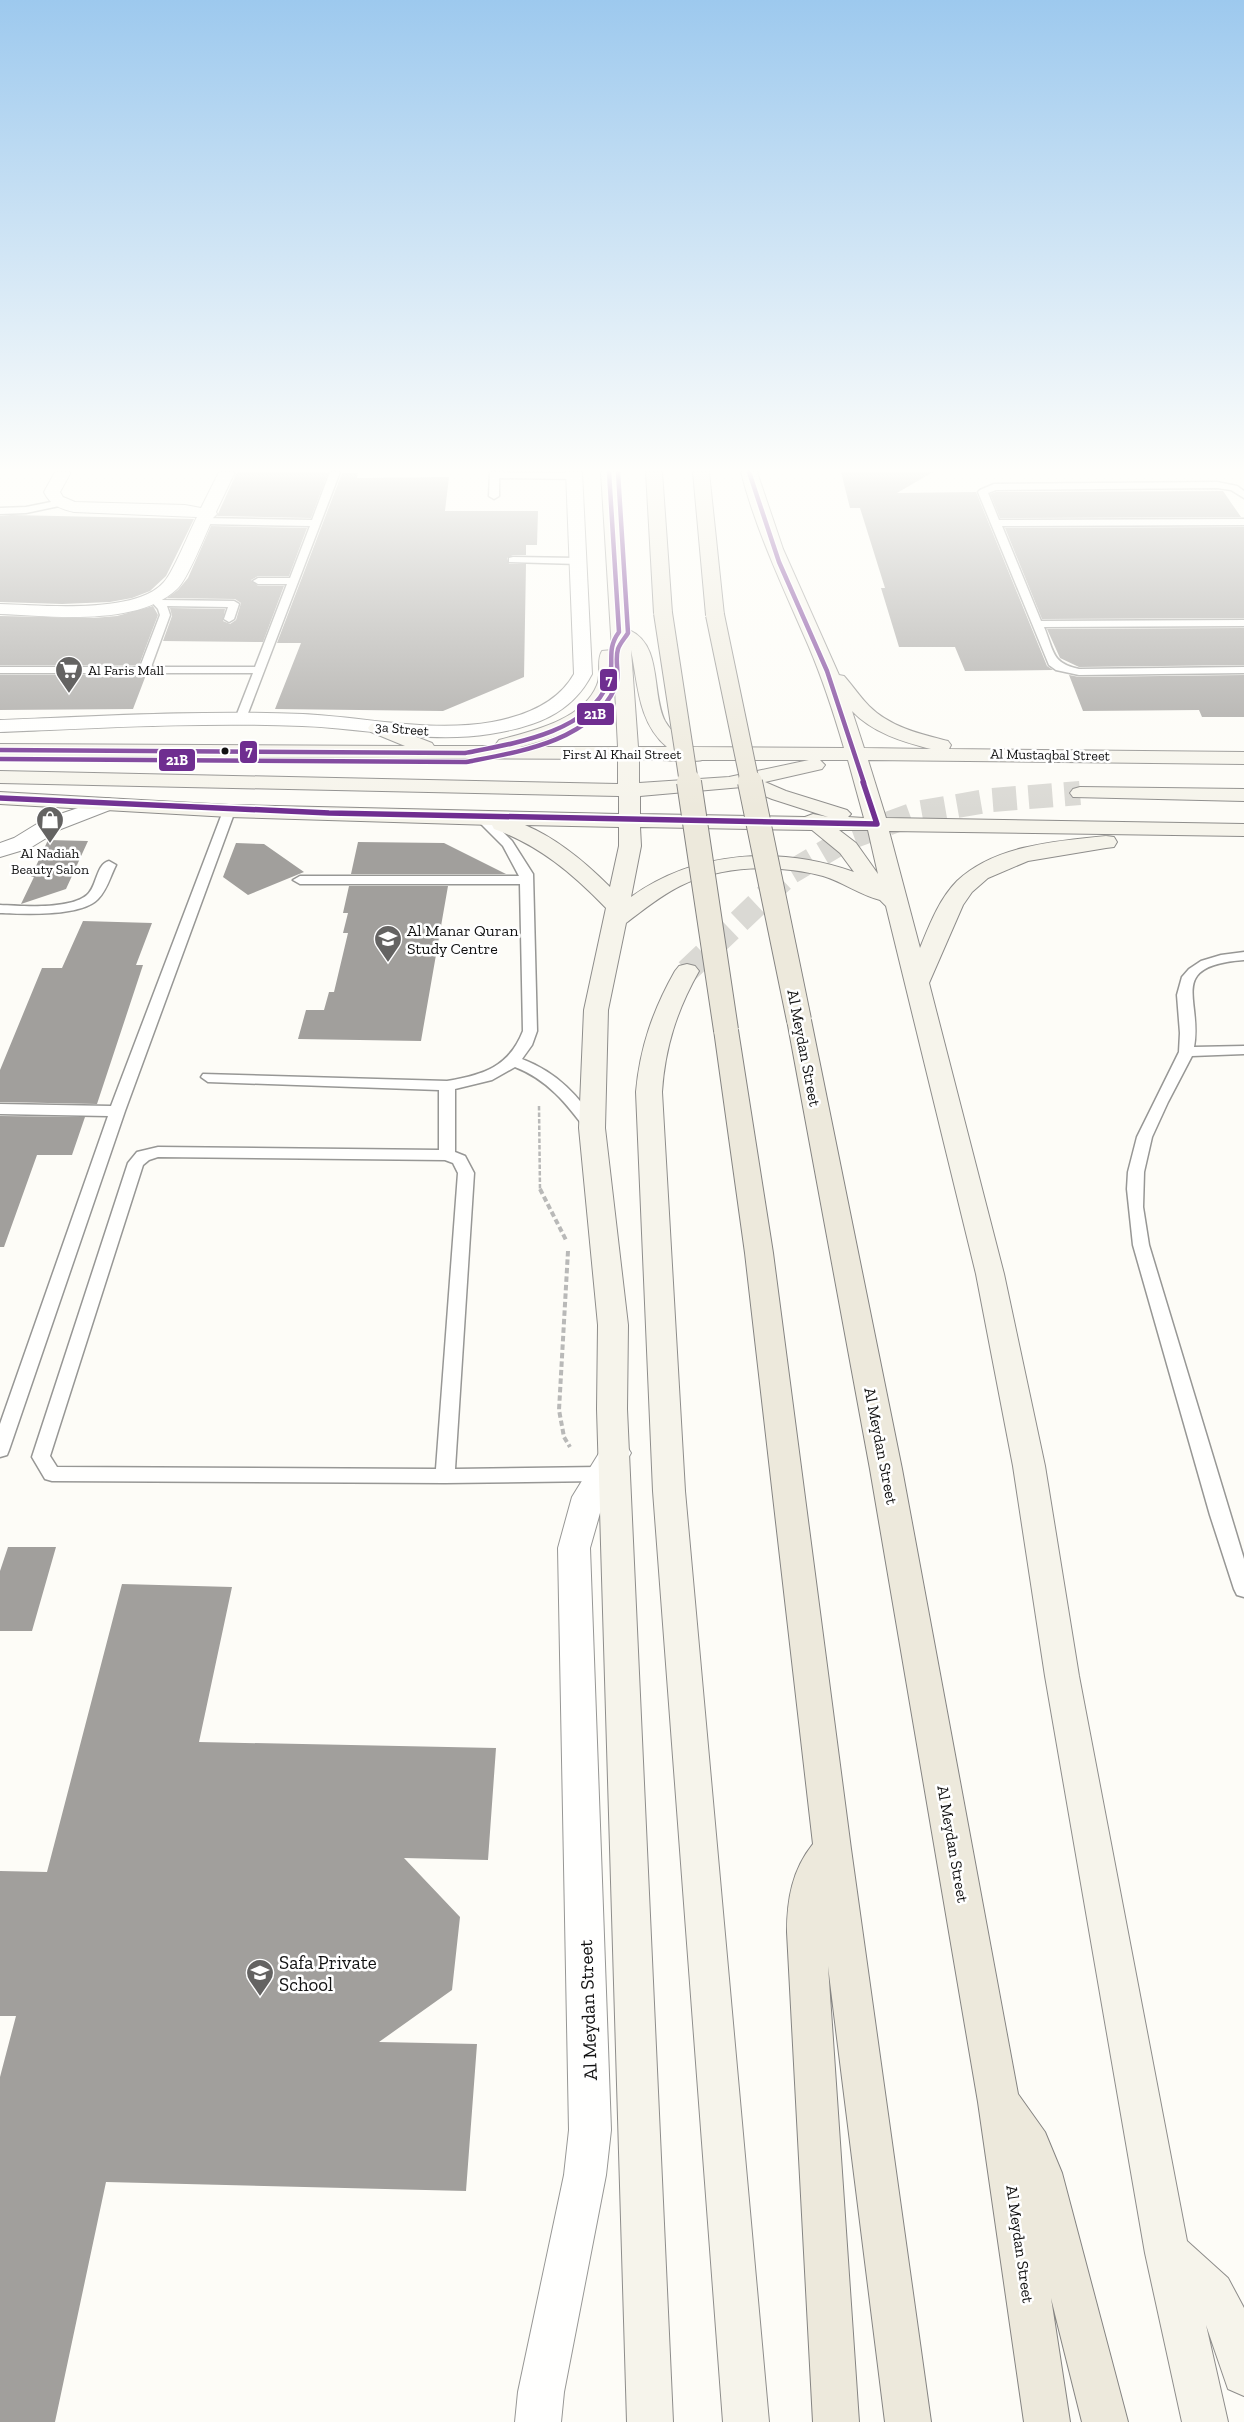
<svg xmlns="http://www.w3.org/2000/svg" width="1244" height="2422" font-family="'Zilla Slab',serif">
<rect width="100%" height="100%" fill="#fdfcf7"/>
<path fill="#a19f9c" d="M237,472h82l9,1 -17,45 -94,-2z
M841,472h92l-36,21 79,-1 71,174 6,4 -88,1 -10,-24h-56l-18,-59h4l-25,-80h-10z
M342,473h16l-1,5 92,-1 -4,34h93l-1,34h-11v10h-13l-6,3 2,6h17l-2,113 -81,34 -168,-2 26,-66h-24z
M1223,491l18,26 -241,1 -10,-24 6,-2z
M0,516l11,-1 183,4 -28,57 -16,15 -18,7 -22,4 -48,2 -62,-2z
M211,526l96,2 -18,48h-31l-7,4 7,6h26l-21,56 -100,-1 9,-25 -2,-8 55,1 -2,12 7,3 6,-4 5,-17 -6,-4 -68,-1 11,-8 10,-12z
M1244,527v91l-202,1 -37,-91z
M153,606l5,9 -19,50h-139v-49l93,2 24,-2z
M1244,628v37l-165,2 -19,-9 -13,-29z
M0,675h146l-13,34 -133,1z
M1069,675l10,2 165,-2v42h-42l-3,-7 -116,1z
M48,840l40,1 -22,48 -45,15 13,-27h-3z
M358,842l86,1 62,31h-155z
M236,843l28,1 40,28 -56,23 -25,-18z
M349,886h99l-27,155 -123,-2 8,-29h18l5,-18h5l14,-59h-5l5,-20h-5z
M83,921l69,2 -16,42h7l-46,139 -97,-2v-32l42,-102h20z
M0,1116l85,1 -13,38h-35l-33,92h-4z
M8,1547h48l-24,84h-32v-60z
M122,1584l110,3 -33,155 297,6 -8,112 -84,-2 56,59 -8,73 -73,52 98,2 -11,147 -360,-9 -51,240h-55v-345l16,-61h-16v-145l47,1z"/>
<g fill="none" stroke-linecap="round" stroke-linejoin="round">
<path stroke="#dad9d4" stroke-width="24" stroke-dasharray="24 12" stroke-linecap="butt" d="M687,971l104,-99 58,-34 68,-25 75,-13 88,-7"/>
<defs>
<path id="service" d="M330,472h10l-95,249 -4,1 -6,-3 18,-46h-253v-6h140l20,-52 -2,-6 -9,-10 5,-3 7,4 73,1 5,3 -5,15 -5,3 -5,-3 4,-12 -61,-1 3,9 -19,52h104l32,-83h-29l-5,-3 5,-3h32l20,-52 -105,-2 -5,-3 5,-3 107,2z
M490,472l85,1 5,3 -5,3 -76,-1v18l-5,3 -5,-3z
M1217,482l20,4 7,5v7l-13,-8 -14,-2 -221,2 -8,3 11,27 245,-1v6l-242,1 39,95 203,-1v6l-200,1c10,24 7,36 35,42l165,-2v6l-165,2 -23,-5 -7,-5 -71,-173 2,-2 14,-6z
M61,500l3,1v4l-38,8 -26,1v-6l26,-1z
M513,557l65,1 5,3 -5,3 -69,-2v-4z
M229,807l6,4 -110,300 -116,339 -2,5 -7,2v-33l108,-308 -108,-2v-10l111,2 112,-295z
M481,814l12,8 19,19 21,33 4,157 -5,14 -10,14c36,14 57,37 78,69l-3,3h-10c-21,-28 -39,-51 -72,-64l-23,13 -37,9v63l10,4 9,17 -19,296 145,-2 7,2 2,5 -2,5 -7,2 -155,2 -393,-2 -7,-2 -13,-22 96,-294 9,-11 21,-5 281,3v-60l-231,-8 -7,-5 2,-3 244,7c36,-6 62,-14 76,-50l-3,-147h-220l-7,-4 7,-4h219l-16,-30 -28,-28zM158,1157l287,3 8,3 5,10 -22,296 -379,-2 -7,-11 93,-291 6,-5z
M109,861l7,4c-6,12 -9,25 -18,34 -17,18 -75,15 -98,14v-8c22,1 69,5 87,-10 10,-8 9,-31 22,-34z
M1244,952v8c-79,6 -41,40 -50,87l50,-1v8l-52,2 -24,46 -16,35 -8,35 -1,35 6,38 95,314v38l-7,-2 -3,-6 -24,-74 -77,-270 -6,-56 1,-17 9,-35 42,-85 1,-19 -3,-38 5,-18 7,-8 12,-8 20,-6z"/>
<path id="minor" d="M55,472h16l-11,20 3,5 12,5 110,3 16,3 18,-36h16l-19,40 1,2 -4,4c-7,15 -26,63 -36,71 -40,38 -126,27 -177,25v-10c40,1 136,11 164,-22 10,-11 25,-50 33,-65l-123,-5c-13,-3 -24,-7 -30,-20z
M108,798l7,2 4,4 -4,4 -54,21 -31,19 -30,9v-14l14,-5 31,-19z
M615,1441l11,4 5,8 -27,46 -14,49 21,582 -5,45 -42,217 -3,30h-46l3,-30 46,-217 5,-45 -11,-582 14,-51 32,-52z"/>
<path id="tertiary" d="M566,472h16l10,202c-21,41 -59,53 -102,60 -63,10 -125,-6 -188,-8 -101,-4 -202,2 -302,6v-12c101,-4 202,-10 303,-6 63,3 126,19 189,8 32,-6 65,-18 82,-48z"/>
<path id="secondary" d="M601,472h16l12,158c34,15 22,63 36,91 6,11 17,20 28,26l151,1c-10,-34 -21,-68 -35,-101 -25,-58 -52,-113 -68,-175h16l26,77 56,126 5,1c9,10 16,21 25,30 21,21 51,28 79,35l3,4 -2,4 295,3v12l-376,-4 18,58 358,6v12l-355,-5 31,117c9,-22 19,-49 37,-67 38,-36 100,-40 149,-45l8,1 3,5 -3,5 -8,1 -78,13 -40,17 -16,14 -9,13 -34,78 75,291 41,192 34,210 108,565 41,37 16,30v88l-16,-7 -22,-64 22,97h-46l-37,-169 -100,-577 -32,-210 -37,-192 -90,-368 -6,-6c-20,-5 -37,-18 -57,-24 -46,-12 -100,-11 -143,10 -20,10 -37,24 -54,37l-18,87 -3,118 23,197 -1,84 46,1013h-46l-30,-1013 1,-84 -19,-197 5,-118 22,-102c-33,-34 -67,-63 -112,-79l-2,-4 -263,-8 -229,-13v-12l229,13 390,9v-18l-619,-13v-12l618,13v-25l-618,-3v-12l405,2 -34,-14 -3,-4 3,-4 7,-2 54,21 2,3h64l-2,-2 3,-4c33,-9 84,-20 98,-55 5,-11 -1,-25 5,-34l10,-1zM631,650c7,34 7,73 36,97h-29zM615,689l3,58h-98c34,-9 80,-23 95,-58zM852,711c21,22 51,31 79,38l-67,-1zM639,759c12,0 55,4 63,1h107l-80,17 -90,6zM820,760h28l16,58 -16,-1 3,-3 -4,-4 -61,-19 -21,-9 57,-13 3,-4zM742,787l30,12 56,18 -15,-3 -8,3 -165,-3v-18zM525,825l94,2v19l-9,41c-25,-25 -52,-48 -85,-62zM640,827l172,3 28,23 14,19c-74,-26 -158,-22 -223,25l10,-51zM839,830h29l10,44 -22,-31z
M1080,787l164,2v12l-171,-4 -3,-4 3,-4z
M687,964l8,2 4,5c-22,39 -34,76 -37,121l23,399 84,931h-46l-70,-931 -17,-399c4,-45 17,-82 39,-121l4,-5z"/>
<path id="primary" d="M646,472h16l10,141 -3,4h-12l-3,-4z
M693,472h16l15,143 -3,4h-12l-3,-4z
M799,1013l9,2 3,5 91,449 116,625 27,38 17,41 66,249h-46l-31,-124 19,124h-46l-46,-320 -108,-633 -83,-449 3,-5z
M726,1023l9,2 3,5 35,223 78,596 80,573h-46l-57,-456 31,456h-46l-26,-490c0,-32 5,-62 26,-88l-68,-591 -31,-223 3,-5z"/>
</defs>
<use href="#service" stroke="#979795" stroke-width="3"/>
<use href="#minor" stroke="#979795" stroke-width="2"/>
<use href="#tertiary" stroke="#979795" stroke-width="2"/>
<use href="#secondary" stroke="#8e8d8b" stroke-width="2"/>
<use href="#primary" stroke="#858482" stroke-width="2"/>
<path stroke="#b9b9b8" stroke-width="2.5" stroke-dasharray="4.5 2" stroke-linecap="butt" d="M539,1106l1,84"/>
<path stroke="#b9b9b8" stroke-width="4" stroke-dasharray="5.5 3" stroke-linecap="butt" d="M540,1189l27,53
M568,1251l-9,159 5,27 6,10"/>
<use href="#service" fill="#fffffe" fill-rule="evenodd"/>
<use href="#minor" fill="#fffffe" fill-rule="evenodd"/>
<use href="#tertiary" fill="#fffffe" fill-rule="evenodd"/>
<use href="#secondary" fill="#f6f4eb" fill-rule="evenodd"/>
<use href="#primary" fill="#ede9dc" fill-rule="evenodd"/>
<defs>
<path id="primary-bridge-far1" d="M663,613l26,170
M715,615l35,168"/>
<path id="primary-bridge" d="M689,782l37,248
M750,782l49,238"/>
</defs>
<use href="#primary-bridge-far1" stroke="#858482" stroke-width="20" stroke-linecap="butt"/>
<use href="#primary-bridge" stroke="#858482" stroke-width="26" stroke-linecap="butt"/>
<use href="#primary-bridge-far1" stroke="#ede9dc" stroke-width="18"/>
<use href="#primary-bridge" stroke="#ede9dc" stroke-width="24"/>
<defs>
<path id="bus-1-far1" d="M749,472l30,90 48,109 37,112
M0,750l465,3c46,-9 123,-20 143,-70 8,-19 -3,-32 11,-51l-10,-160"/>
<path id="bus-1" d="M0,798l329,15 548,11 -14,-42"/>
<path id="bus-2" d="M0,759l466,3c52,-10 124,-20 149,-74 6,-13 -1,-26 3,-39 2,-6 7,-11 10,-16l-10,-161"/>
</defs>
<use href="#bus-1-far1" stroke="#fff" stroke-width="7"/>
<use href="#bus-1" stroke="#fff" stroke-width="9"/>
<use href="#bus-2" stroke="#fff" stroke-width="7"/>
<use href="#bus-1-far1" stroke="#6f2e90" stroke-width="4.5"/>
<use href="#bus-1" stroke="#6f2e90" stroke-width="5.5"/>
<use href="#bus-2" stroke="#6f2e90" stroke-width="4.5"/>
</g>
<linearGradient id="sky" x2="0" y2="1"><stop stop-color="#9dc9ee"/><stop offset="0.58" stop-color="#fefefb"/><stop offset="1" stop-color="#fefefb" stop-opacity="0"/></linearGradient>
<rect width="1244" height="811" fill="url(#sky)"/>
<defs>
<symbol id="supermarket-pin" viewBox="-11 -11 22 30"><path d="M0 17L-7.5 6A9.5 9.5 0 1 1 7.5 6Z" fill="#646362" stroke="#fff"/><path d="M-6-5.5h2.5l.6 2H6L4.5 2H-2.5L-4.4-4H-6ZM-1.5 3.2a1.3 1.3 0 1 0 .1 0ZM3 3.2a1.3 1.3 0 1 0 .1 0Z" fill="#fff"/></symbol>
<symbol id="shop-pin" viewBox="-11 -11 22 30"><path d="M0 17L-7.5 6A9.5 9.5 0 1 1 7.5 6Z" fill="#646362" stroke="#fff"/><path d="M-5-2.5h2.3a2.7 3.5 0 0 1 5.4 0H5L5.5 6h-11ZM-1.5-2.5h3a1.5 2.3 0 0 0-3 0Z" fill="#fff"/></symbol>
<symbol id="school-pin" viewBox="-11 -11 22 30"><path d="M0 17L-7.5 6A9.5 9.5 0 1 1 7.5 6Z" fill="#646362" stroke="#fff"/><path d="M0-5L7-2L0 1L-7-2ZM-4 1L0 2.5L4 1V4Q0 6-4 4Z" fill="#fff"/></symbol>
</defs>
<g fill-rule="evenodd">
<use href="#supermarket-pin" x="53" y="654" width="32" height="43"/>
<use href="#shop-pin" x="34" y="804" width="32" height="43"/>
<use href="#school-pin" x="372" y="923" width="32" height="43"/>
<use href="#school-pin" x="244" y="1957" width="32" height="43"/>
</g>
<circle fill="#111" stroke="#fff" stroke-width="2" cx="225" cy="751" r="4.5"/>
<g text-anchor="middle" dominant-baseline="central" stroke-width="5" stroke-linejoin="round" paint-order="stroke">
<g font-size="14" fill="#111" stroke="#fff" text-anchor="start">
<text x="88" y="670">Al Faris Mall</text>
<text x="50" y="853" text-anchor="middle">Al Nadiah<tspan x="50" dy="16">Beauty Salon</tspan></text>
</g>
<g font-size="14" fill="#111" stroke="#fff">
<text transform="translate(402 729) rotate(5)">3a Street</text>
<text x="622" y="754">First Al Khail Street</text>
<text transform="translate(1050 755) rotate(1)">Al Mustaqbal Street</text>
</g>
<g font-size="16" fill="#111" stroke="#fff" text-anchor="start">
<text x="407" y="930">Al Manar Quran<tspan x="407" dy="18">Study Centre</tspan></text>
</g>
<g font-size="16" fill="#111" stroke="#fff">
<text transform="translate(804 1048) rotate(79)">Al Meydan Street</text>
<text transform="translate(881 1446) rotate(79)">Al Meydan Street</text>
<text transform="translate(953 1844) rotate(80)">Al Meydan Street</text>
<text transform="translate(1020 2244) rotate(82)">Al Meydan Street</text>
</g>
<g font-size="19" fill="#111" stroke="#fff" text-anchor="start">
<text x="279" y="1962">Safa Private<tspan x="279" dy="22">School</tspan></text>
</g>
<g font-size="19" fill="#111" stroke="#fff">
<text transform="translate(588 2010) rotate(-92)">Al Meydan Street</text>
</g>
</g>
<g stroke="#fff" stroke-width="2">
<rect x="599" y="668" width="19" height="24" rx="5" fill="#6f2e90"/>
<rect x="576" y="702" width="39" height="24" rx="5" fill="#6f2e90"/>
<rect x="239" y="740" width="19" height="24" rx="5" fill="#6f2e90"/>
<rect x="158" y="748" width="38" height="24" rx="5" fill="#6f2e90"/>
</g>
<g font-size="14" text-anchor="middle" font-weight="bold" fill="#fff">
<text x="609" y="685">7</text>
<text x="595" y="719">21B</text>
<text x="249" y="756">7</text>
<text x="177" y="765">21B</text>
</g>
</svg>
